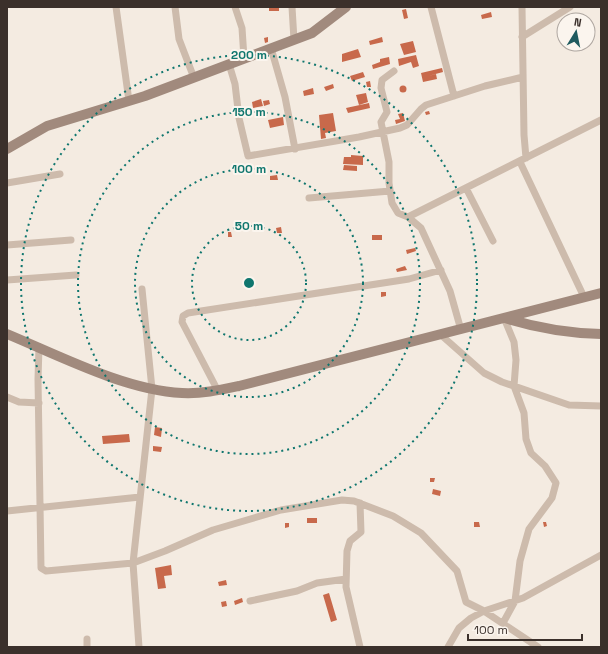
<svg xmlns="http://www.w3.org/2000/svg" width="608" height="654" font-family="'Space Grotesk',sans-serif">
<rect width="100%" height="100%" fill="#f4ebe1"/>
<path fill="#c8694b" d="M269,7h10v4h-10z
M406,9l2,9 -4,1 -2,-9z
M491,12l1,5 -10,2 -1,-4z
M268,37v5l-3,1 -1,-5z
M382,37l1,5 -13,3 -1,-4z
M413,41l3,11 -12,3 -4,-11z
M358,49l3,8 -19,5v-8z
M416,55l3,11 -6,2 -2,-6 -12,4 -1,-7z
M389,57l1,7 -17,5 -1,-4 8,-3v-3z
M442,68l1,4 -15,4 8,-2 1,5 -14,3 -2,-9z
M363,72l2,5 -13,4 -2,-5z
M370,81l1,6h-4l-1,-5z
M333,84l1,4 -8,3 -2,-4z
M399.5 89a3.5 3.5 0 1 1 7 0a3.5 3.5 0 1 1-7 0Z
M313,88l1,6 -10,2 -1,-5z
M366,93l2,9 -9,3 -3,-10z
M261,99l2,7 -10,2 -1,-6z
M269,100l1,4 -6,2 -1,-5z
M369,103l1,5 -22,5 -2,-5z
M429,111l1,3 -4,1 -1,-3z
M333,113l3,18 -11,2 1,5 -5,1 -2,-24z
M403,113l2,8 -9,3 -1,-4 5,-1 -2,-5z
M283,117l1,8 -14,3 -2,-8z
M351,155l12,1v9l-20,-1 1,-7h7z
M344,165l13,1v5l-14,-1z
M277,175l1,5h-8v-4z
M281,227l1,6h-5l-1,-5z
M228,232h3l1,5h-4z
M372,235h10v5h-10z
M415,248l1,3 -9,3 -1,-4z
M405,266l2,4 -10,2 -1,-3z
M381,292h5v4l-5,1z
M155,427l7,1 -1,9 -7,-2z
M129,434l1,8 -27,2 -1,-8z
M153,446l9,1 -1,5 -8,-1z
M430,478h5l-1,4h-4z
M433,489l8,2 -1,5 -8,-2z
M307,518h10v5h-10z
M474,522h5l1,5h-6z
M543,522h3l1,4 -3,1z
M285,523h4v4l-4,1z
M171,565l1,10 -8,1 2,12 -8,1 -3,-21z
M226,580l1,5 -8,1 -1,-4z
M329,593l8,27 -6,2 -8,-27z
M242,598l1,4 -8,3 -1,-4z
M226,601l1,5 -5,1 -1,-5z"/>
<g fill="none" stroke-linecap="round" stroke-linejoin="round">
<path stroke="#cdbbac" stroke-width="7" d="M116,7l13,94
M175,7l4,32 15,39
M235,7l7,21 2,30
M292,7l2,33
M431,7l23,89
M522,7l2,128 2,23
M522,37l48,-30
M271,48l14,49 10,52
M229,64l6,20 4,34 9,38 111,-19 41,-9 7,-3 14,-16 5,-4 59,-19 38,-9
M394,71l-12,9 -1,8 6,24 -6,10 8,40v21l3,20 6,10 10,4 13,11 29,63 11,39
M520,162l64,135
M7,183l53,-9
M466,188l27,53
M309,198l81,-7
M408,217l193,-97
M7,245l64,-5
M7,280l69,-5
M441,335l43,38 18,9 67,23 32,1
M39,347l-1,32 3,189 5,3 87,-8 32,-12 48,-21 68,-20 61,-10 12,1 39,15 28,17 36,38 9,31 18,9 54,36
M218,391l-36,-69 1,-6 5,-3 221,-34 32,-9
M7,397l12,5 20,1
M360,503l1,29 -11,9 -3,10 -1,36 14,60
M7,511l133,-14
M250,601l47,-10 20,-8 29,-4
M503,623l12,-22 5,-40 9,-32 23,-31 4,-15 -11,-17 -14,-13 -5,-14 -2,-26 -10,-27 2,-26 -2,-18 -10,-24
M87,639v8
M139,647l-6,-84 19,-174 -10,-100
M448,647l11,-19 12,-10 13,-7 39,-13 78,-43"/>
<path stroke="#a18a7d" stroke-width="10" d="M7,149l40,-23 98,-30 167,-63 34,-26
M505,318c32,10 62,15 96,16
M7,334c53,22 118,56 175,59 20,1 38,-3 57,-7l362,-93"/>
</g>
<g fill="none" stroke="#0f766e" stroke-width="2" stroke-dasharray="2 4">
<circle cx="249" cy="283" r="57"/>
<circle cx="249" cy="283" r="114"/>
<circle cx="249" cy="283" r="171"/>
<circle cx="249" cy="283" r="228"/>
</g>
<circle cx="249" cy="283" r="6" fill="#0f766e" stroke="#fbf5ee" stroke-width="2"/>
<g font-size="12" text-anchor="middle" font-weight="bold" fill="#0f766e" stroke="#fbf5ee" stroke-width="4" stroke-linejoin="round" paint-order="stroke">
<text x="249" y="59">200 m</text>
<text x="249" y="116">150 m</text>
<text x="249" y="173">100 m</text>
<text x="249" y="230">50 m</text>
</g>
<rect width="608" height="654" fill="none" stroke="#3b302b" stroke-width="16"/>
<g transform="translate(576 32) rotate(10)"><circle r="19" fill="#fbf5ee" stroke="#aea6a0"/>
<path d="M0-3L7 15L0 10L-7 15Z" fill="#1f5a5e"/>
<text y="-6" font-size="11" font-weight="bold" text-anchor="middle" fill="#3b302b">N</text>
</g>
<path d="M468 634v6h114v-6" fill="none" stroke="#3b302b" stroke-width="2"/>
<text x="474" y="634" font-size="12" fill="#3b302b" stroke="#fbf5ee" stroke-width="3" paint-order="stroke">100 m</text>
</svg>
